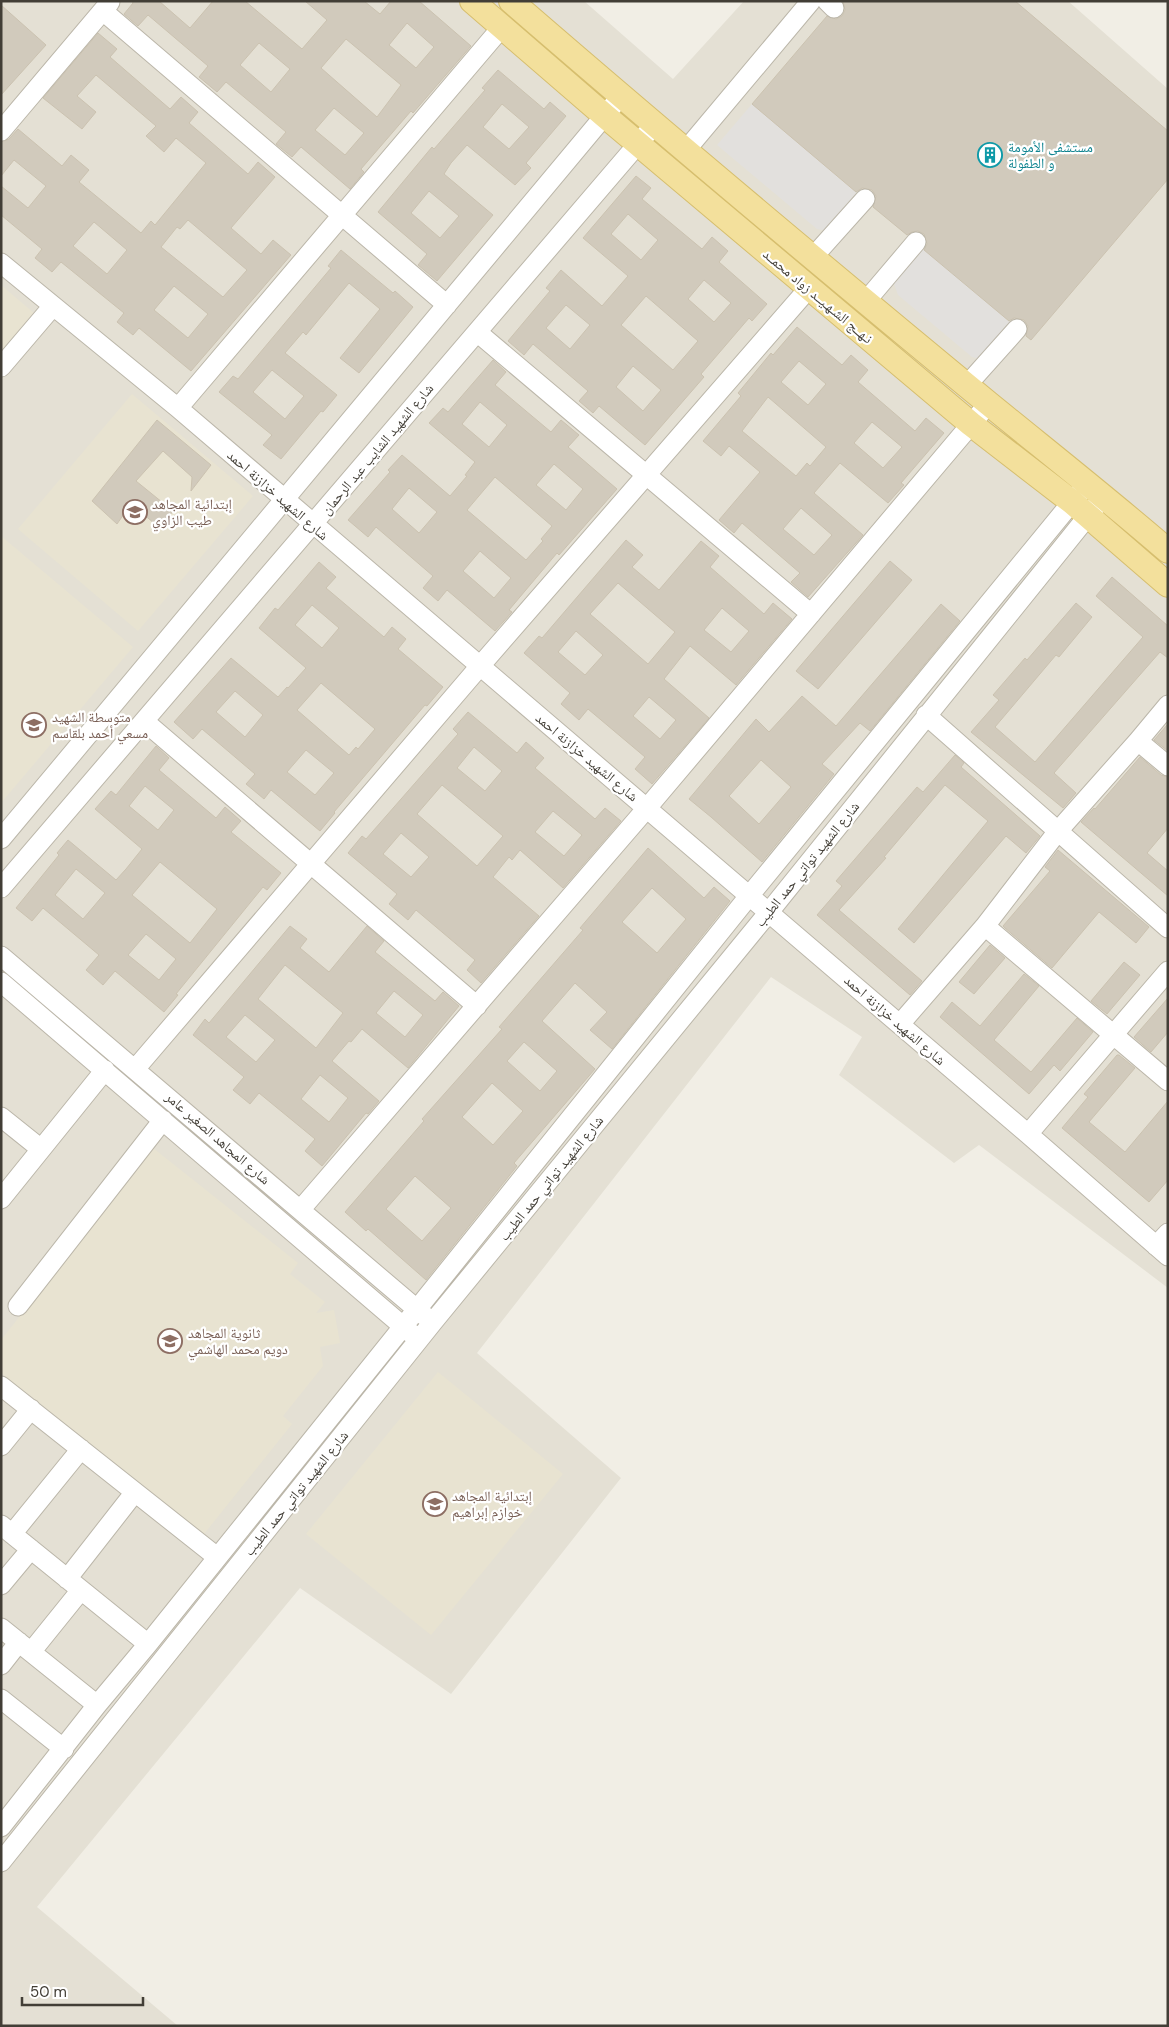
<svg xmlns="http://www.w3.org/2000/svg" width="1169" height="2027" font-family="'DM Sans','Noto Naskh Arabic',sans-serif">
<rect width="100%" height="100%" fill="#f1eee5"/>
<path fill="#e4e0d4" d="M1,1h583l89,78 71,-78h324l100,88v1199l-189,-143 -25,18 -115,-88 23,-38 -91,-60 -294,376 144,125 -170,216 -151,-106 -263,319 141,119h-177z"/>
<path fill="#e8e3d1" d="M1,285l34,29 -34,43z
M132,394l121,102 -115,135 -120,-102z
M1,536l132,111 -132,156z
M153,1148l145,115 -8,11 35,28 -9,11 18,-3 6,33 -20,4 3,19 -40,50 9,8 -88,110 -203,-161v-33z
M438,1372l125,102 -132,161 -125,-101z"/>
<path fill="#e2e0dd" d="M752,104l106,90 -32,37 -9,-2 -100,-84z
M923,249l89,75 -31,35 -9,-2 -74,-62 -4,-11z"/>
<path fill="#d1cabc" stroke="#cbc2b0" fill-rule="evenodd" d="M132,1h27l31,27 23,-27h32l57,48 25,-29 -22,-19h59l16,13 11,-13h28l52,45 -58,67 -2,-2 -50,58 3,3 -14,17 -49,-42 -9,10 -16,-13 10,-12 -60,-50 -9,10 -18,-15 9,-11 -60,-51 -10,11 -14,-12 9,-11zM407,23l27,24 -18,21 -27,-23zM346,39l55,46 -24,32 -56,-49zM259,43l31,26 -19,23 -31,-27zM334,108l30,25 -19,22 -30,-25z
M843,1h172l153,130v48l-137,161 -5,-4 2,-10 -4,-6 -10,-2 -5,3 -85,-71 3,-6 -3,-10 -6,-3 -6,1 -5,3 -34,-28 3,-11 -4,-6 -10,-2 -6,4 -104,-88 75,-88 9,3 6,-3 3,-6z
M1,5l45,40 -45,50z
M98,33l19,16 -7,8 60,52 11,-12 17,15 -9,11 59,51 10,-12 17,15 -44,51 30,26 12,-14 18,15 -100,116 -52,-43 -6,7 -16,-13 7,-9 -63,-51 -9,10 -17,-14 7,-9 -41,-34v-29l27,22 18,-22 -32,-26 -13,16v-34l8,-3 9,-10 44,37 9,-11 18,15 -10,12 62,51 10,-12 4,4 51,-62 -30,-25 -12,14 -18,-16 10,-10 -60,-51 -19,21 19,16 -14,17 -39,-31zM188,220l59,50 -24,27 -62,-50 16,-20 3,2zM94,222l33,28 -20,24 -34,-28zM174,286l34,28 -20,24 -34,-28z
M498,70l46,39 6,-7 16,14 -40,47 5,5 -16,17 -48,-40 -16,18 -7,11 49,41 -56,66 -19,-16 9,-11 -49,-42 54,-65 2,2 51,-59 -3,-2zM502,104l27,23 -20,22 -26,-22zM429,191l30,25 -19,22 -29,-25z
M636,176l15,12 -9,11 60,50 10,-12 16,14 -9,11 48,42 -15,17 -3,-3 -48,56 3,3 -59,68 -46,-39 -6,7 -14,-12 9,-10 -55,-47 -9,11 -16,-14 42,-50 -4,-3 15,-18 41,36 26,-30 -45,-38zM628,214l30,26 -17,20 -30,-26zM704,280l27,23 -17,19 -26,-23zM646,296l52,45 -25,29 -52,-45zM566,305l24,20 -20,24 -24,-21zM633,366l28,24 -18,21 -27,-24z
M341,250l52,43 2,-2 18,16 -54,66 -19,-15 40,-49 -31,-26 -43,52 -3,-3 -18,21 52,42 -14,17 -2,-1 -40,48 -18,-14 9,-10 -53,-43 14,-16 5,3 93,-111 -3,-2zM272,370l32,26 -19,23 -32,-27z
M797,327l45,38 9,-10 17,15 -10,12 57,49 11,-13 18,15 -43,50 3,2 -16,18 -48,-40 -26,30 49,42 -55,62 -17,-15 9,-9 -58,-50 -8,10 -15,-13 41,-48 -31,-26 -8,10 -18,-15 38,-45 -3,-3 33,-40 2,2zM799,361l27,23 -18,21 -27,-23zM768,397l58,50 -16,19 -3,-3 -11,13 -54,-45zM872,422l30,25 -19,21 -29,-25zM801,508l31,27 -18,20 -31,-26z
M493,360l13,12 -11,13 56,47 10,-12 18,15 -11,12 49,42 -58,66 -2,-2 -48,57 3,2 -17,19 -48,-41 -9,11 -15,-13 10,-12 -57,-49 -8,10 -20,-17 42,-48 -2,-2 14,-15 48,41 17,-20 -2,-1 10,-13 -46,-39 14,-15 5,4zM480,402l27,23 -18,22 -27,-23zM554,464l29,25 -17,21 -30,-25zM495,477l57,49 -11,13 2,2 -17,19 -59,-50zM409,488l28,24 -18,21 -27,-24zM480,551l31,27 -17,20 -31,-27z
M157,420l54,45 -20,26 1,-14 -29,-26 -27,30 37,30 -13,17 -29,-24 -14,20 -25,-23z
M626,540l17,15 -11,12 27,23 42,-49 18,15 -9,11 54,47 9,-11 19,16 -56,66 -46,-39 -26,33 45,39 -57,66 -17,-15 10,-12 -57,-48 -9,11 -18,-16 9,-11 -46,-40 15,-17 3,2zM618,583l57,49 -27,32 -58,-50zM722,608l27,23 -18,21 -27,-22zM576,631l27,24 -18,20 -27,-23zM649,697l27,23 -16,19 -27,-23z
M890,561l22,19 -94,109 -22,-18z
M319,562l17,15 -10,11 58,49 8,-10 14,12 -8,10 45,38 -16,19 -2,-1 -91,107 1,1 -15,18 -49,-41 -7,9 -18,-15 9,-10 -53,-45 -9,10 -19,-17 57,-64 47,39 9,-10 1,1 18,-20 -47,-40 16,-20 3,2zM312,605l27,23 -17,20 -27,-23zM321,683l54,46 -17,20 -2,-2 -7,8 -52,-45zM235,691l28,24 -18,22 -29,-25zM306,750l28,23 -19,22 -28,-23z
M1112,577l56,49v32l-8,-6 -106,121 22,20 -13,15 -92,-76 28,-32 -6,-5 32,-37 2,2 49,-57 16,14 -33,40 -3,-2 -61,72 40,35 108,-125 -47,-41z
M941,604l19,17 -90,110 -10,-8 -38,41 12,10 -72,88 -51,-45 -22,-18 67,-80 13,13 33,-36 34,30zM761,760l30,27 -32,37 -30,-28z
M468,712l49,41 9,-11 18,16 -9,10 60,51 10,-11 16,13 -58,67 -43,-38 -8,10 -3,-3 -16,20 46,39 -58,67 -14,-13 8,-10 -59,-50 -8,10 -19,-16 8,-10 -49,-41 14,-17 4,3 92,-105 -5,-5zM474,747l28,24 -17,20 -28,-23zM442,785l61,51 -26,30 -60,-52zM553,811l29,24 -18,21 -29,-24zM401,833l28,24 -18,20 -28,-23z
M1168,724v27l-14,-11z
M156,746l13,12 -10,12 57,48 9,-11 16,14 -10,11 50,41 -14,17 -4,-3 -87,107 2,1 -14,17 -49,-41 -12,14 -17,-15 13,-15 -56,-47 -11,13 -16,-13 43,-53 -2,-2 11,-13 48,40 10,-11 16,-20 -47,-40 16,-18 5,4zM145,786l29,24 -16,20 -29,-24zM160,862l57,47 -27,34 -58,-48zM76,869l29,24 -22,26 -28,-24zM146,934l30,25 -17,21 -31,-25z
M955,755l9,8 -3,4 79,69 -14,17 -20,-17 -92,107 -16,-14 90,-108 -43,-36 -61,72 2,1 -47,52 83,71 -12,14 -93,-80 25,-29 -6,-5 81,-94 6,5z
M1140,757l21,18 7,2v51l-21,25 21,18v25l-87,-74 13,-14 1,1z
M648,848l56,50 10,-11 16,14 -118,148 -22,-19 17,-18 -32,-29 -33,38 53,48 -81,94 3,3 -91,114 -58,-51 -2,2 -21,-19 79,-91 -2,-2 80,-90 -3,-2 84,-97 -3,-2zM652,888l34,31 -29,34 -35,-31zM524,1042l33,29 -17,20 -33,-30zM492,1083l31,28 -30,34 -31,-28zM415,1176l36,32 -29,33 -36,-32z
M1058,850l91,77 -13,16 -37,-31 -47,56 -47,-40 -2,-2 47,-55 -5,-4z
M290,926l17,13 -7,9 29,24 38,-46 17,15 -9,11 60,49 8,-9 16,14 -51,62 -46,-39 -11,13 -2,-1 -17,20 47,40 -11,13 -2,-1 -44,53 -17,-15 10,-12 -56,-46 -9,11 -17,-14 11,-13 -51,-42 12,-16 4,4zM285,965l58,48 -27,35 -58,-49zM394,991l29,24 -18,22 -29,-24zM245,1015l30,25 -19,22 -30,-25zM320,1075l28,23 -19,24 -28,-23z
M990,945l15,13 -31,36 -15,-12z
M1124,962l16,13 -33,39 -16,-13z
M1024,974l15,12 -45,54 37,32 46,-54 16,14 -33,39 -6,-6 -25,29 -89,-77 12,-15 28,24z
M1168,998v34l-17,20 -17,-15z
M1117,1055h2l16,13 -46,54 36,30 43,-51v79l-19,22 -87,-74 26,-31 -4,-3z"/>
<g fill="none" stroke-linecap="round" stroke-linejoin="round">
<defs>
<path id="minor" d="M827,1l7,7
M103,11l344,294
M1,131l109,-129
M686,150l125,-149
M813,257l52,-58
M1,263l177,145 850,726 140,122
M866,301l50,-59
M477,332l334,282
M1,367l52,-61
M967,385l50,-56
M178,408l324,-381
M926,715l242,213
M144,721l333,285
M1138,741l30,-36
M1,839l620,-743
M1,888l654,-764
M985,926l73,-95 80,-90 30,25
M1,956l425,361
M1,982l411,352
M900,1024l85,-98 183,155
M136,1068l344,-402 329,-378
M1,1117l40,32
M1028,1134l140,-163
M1,1199l104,-129
M301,1209l346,-401 342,-405
M1156,1246l12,-13
M18,1306l145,-186
M1,1386l216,171
M1,1446l30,-37
M1,1525l147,119
M12,1534l69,-85
M67,1579l68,-87
M1,1585l30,-36
M1,1628l96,77
M31,1652l50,-62
M1,1665l18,-23
M1,1699l63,50
M1,1827l96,-122 51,-61 601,-748 332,-405
M1,1862l432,-540 336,-410 335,-416"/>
<path id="major" d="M472,1l133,115 366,308 101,78 96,83
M511,1c157,136 317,270 477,402 60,49 121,97 180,148"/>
</defs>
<use href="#minor" stroke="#bbb6a9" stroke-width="21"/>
<use href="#major" stroke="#d6be6e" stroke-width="26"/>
<use href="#minor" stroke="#fff" stroke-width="19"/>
<use href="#major" stroke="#f3e09c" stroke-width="24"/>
</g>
<defs>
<symbol id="building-ring" viewBox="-11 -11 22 22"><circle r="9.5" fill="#fff" stroke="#0f9aa8" stroke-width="1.5"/><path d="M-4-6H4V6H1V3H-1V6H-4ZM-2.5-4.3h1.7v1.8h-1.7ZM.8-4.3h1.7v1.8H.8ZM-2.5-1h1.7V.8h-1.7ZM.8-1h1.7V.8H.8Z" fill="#0f9aa8"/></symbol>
<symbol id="school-ring" viewBox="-11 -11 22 22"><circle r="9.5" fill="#fff" stroke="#8d6e63" stroke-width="1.5"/><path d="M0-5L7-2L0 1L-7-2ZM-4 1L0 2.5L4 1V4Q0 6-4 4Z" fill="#8d6e63"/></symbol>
</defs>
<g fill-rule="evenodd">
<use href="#building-ring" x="976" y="141" width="28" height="28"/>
<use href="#school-ring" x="121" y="498" width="28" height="28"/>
<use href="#school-ring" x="20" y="711" width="28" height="28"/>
<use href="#school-ring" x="156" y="1327" width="28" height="28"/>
<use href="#school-ring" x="421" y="1490" width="28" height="28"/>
</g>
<g text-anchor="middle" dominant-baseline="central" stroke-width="4.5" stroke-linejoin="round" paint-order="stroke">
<g font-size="14" fill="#0d838f" stroke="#fff" text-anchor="start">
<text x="1008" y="147">مستشفى الأمومة<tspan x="1008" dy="16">و الطفولة</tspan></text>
</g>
<g font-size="14" fill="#423e36" stroke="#fff">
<text transform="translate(818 296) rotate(40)">نـهــج الشـهـيــد زواد محمــد</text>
<text transform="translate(377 449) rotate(-50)">شارع الشهيد الشايب عبد الرحمان</text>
<text transform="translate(278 495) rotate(41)">شارع الشهيد خزازنة احمد</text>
<text transform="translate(587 757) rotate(40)">شارع الشهيد خزازنة احمد</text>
<text transform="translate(807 864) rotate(-51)">شارع الشهيد تواتي حمد الطيب</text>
<text transform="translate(895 1020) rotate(41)">شارع الشهيد خزازنة احمد</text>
<text transform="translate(218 1138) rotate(41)">شارع المجاهد الصغير عامر</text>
<text transform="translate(551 1178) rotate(-51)">شارع الشهيد تواتي حمد الطيب</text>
<text transform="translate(296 1493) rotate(-51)">شارع الشهيد تواتي حمد الطيب</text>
</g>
<g font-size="14" fill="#785e54" stroke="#fff" text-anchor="start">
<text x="152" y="504">إبتدائية المجاهد<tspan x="152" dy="16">طيب الزاوي</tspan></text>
<text x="52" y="717">متوسطة الشهيد<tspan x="52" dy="16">مسعي أحمد بلقاسم</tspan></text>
<text x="188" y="1333">ثانوية المجاهد<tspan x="188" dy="16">دويم محمد الهاشمي</tspan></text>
<text x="452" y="1496">إبتدائية المجاهد<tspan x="452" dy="16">خوازم إبراهيم</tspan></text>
</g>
</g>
<rect width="1169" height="2027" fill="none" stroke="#423e36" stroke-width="5"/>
<path d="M22 1997v8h121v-8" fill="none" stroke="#423e36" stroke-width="2.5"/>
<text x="30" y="1997" font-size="15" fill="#423e36" stroke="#ffffff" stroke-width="4" paint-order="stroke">50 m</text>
</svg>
